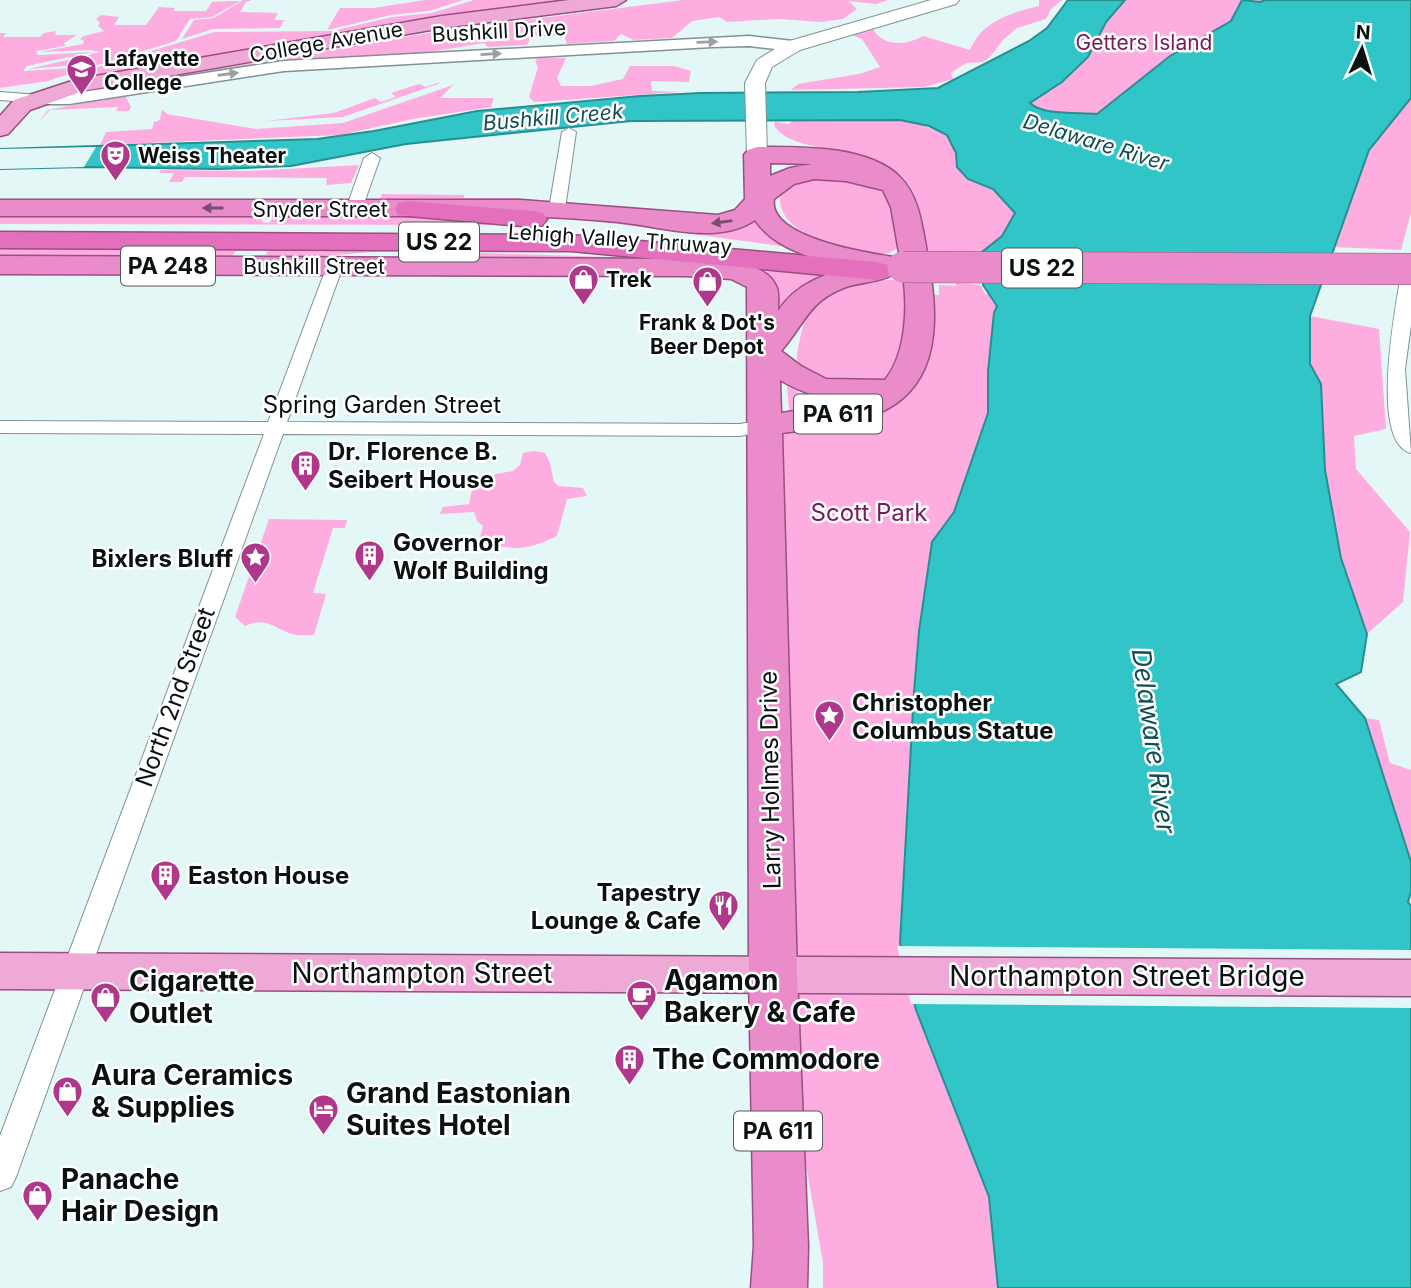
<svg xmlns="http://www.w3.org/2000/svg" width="1411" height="1288" font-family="Inter,sans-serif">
<rect width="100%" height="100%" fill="#e3f7f7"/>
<path fill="#fdaddf" d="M243,0h9l-6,2 -6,10 38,1 -4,7h10l-4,8 -67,1 -31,10 12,-19 20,-2z
M425,0h38l-34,11 -38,4 -64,15 13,-22h33z
M474,0h110l-499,78v-3l-16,1 145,-44 118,-1 60,-14 40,-4z
M683,0h205l-12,4 -28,-3 9,8 -14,10 -21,3 -43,-3 -52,3 -8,-5 -27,4 -20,17 -38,2 -13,-6 -7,7 -47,3 -3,-9 -33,2 -4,8 -39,2 -4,-4 -79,13 -308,34 343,-59z
M1039,0h23l-11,9 -5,10 -29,9 -14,12 -13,17 -7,5 -17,1 -15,10 2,6 -29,8 -133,3 7,-6 61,-10 21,-7 -18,-28 -12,-5 22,-7c9,20 34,19 51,9l47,14c12,-29 40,-37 69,-44z
M1125,0h173l-182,124 -81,-16 -5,-5 32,-21 37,-42 7,-18z
M231,1h9l-28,16 -22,2 -14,22 -82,25 -5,-2 -60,5 71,-17 -10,-2 -50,2 43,-8 1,-3 -4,-2 4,-3 20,-5 -6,-5 2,-3 -4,-4 5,-4 18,2 -5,8h32l13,-18 16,1 -2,3h33l6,-9z
M55,31l1,4h21l-13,8 1,3 -29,5 2,4 55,-3 -66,14 -4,5 67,-4 -42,14 -48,7v-55h6l-3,4h37l4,-4z
M538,58h28l-9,20 4,8h30l32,-7 7,-13h44l17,5 -2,11 -38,-1 1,10 27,1 -145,10 -5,-5 9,-30 -3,-6z
M440,82l-2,2 -95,33 -77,4 68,-8 41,-15 6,4 15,-5 -5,-4 28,-9 7,3z
M453,85l-13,13h54l-3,9 -78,12 -73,16 -240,10 6,-13 46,-3 2,-7 6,-2 2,-11 5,5 89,15 87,-6z
M125,95l6,12 -2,4h-13l2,-4 -68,3 -11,12 9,-12z
M1411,98v115l-10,37 -66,-3 34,-97z
M899,116l48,19 81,73 -39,40 -7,4h-55c-4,-22 -6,-49 -18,-67 -28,-43 -119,-28 -135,-60l1,-3 14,2 4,-4z
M359,165l-8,18 -25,2 1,-7 -142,-1 -3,5h-13l5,-9h-15l2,-3 89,1z
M822,175l58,14 14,20 8,36c-6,4 -12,9 -20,9 -28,3 -106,-20 -102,-57l9,-12z
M382,194l82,1v3h56v5h-141z
M276,213l125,1 130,11 -531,-1v-10h264l-2,8 7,1z
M758,216l30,31 -213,-29z
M0,246l425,2 -116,9 -71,-1 28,-1 2,-5 -32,1 -4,5 -232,-1z
M480,253l131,4h-190z
M761,268l78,8 -61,45 -2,-33 -10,-13 2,-4z
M883,280h25l2,20 -13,69 -14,11 -51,6 -33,-20c-4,-9 -1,-18 1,-27 7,-44 44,-53 83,-59z
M956,283l25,2 4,9 34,-1 -93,741 63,163 9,91h-175v-25l-50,-289 -9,-548 126,-33 30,-98h19v-10l17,1z
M1310,316l69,13 7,100 -32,7 2,33 54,63 -7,70 -36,32 -26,-76 -16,-89 -4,-85 -11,-20z
M787,386l13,7 46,10 -57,8z
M534,451l11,2 5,10 4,19 5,4 24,2 4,8 -20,3 -10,37c-28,14 -49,17 -77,2l3,-12 -6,-5 -3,-9 -34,2 3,-7 26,-3 3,-14 24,-16 17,-3 7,-6 3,-12z
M269,519l78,1 -2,8h-12l-20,65 13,1 -12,41c-6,0 -16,1 -22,-1 -18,-6 -27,-18 -47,-8l-10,-9z
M1365,718l14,2 11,43 21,7v92z"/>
<path fill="#32c5c8" stroke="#268f91" stroke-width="2" d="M1068,0h57l-19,22 -18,35 -26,25 -32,21c13,13 49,9 67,11l73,-58 61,-35 11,-21 18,2 5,-2h146v98l-42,52 -59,166v48l11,20 4,86 16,88 26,76 -6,38 -25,12 29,34 46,144v30l-3,10 3,4v382h-413l-9,-91 -73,-187 -16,-67 14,-251 5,-61 13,-89 22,-30 34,-99v-42l6,-58 3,-7 -14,-21 -1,-33 20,-16 13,-23 -22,-24 -25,-10 -11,-12 -1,-14 -9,-18 -18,-9 -29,-6 -269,1 -225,23 -115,22 -72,3 -135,-2 -84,2v-20l317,-10 57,-8 103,-20 163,-15 61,-3 157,-1 80,-4 91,-47 18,-13z"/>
<path fill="#e3f7f7" d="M96,147l-12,20 -84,2v-20z
M897,946l514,4v58l-500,-4z"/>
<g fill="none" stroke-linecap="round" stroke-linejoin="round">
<defs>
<path id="minor" d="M0,92l39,3 7,4 -7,4 -39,-3z
M569,128l7,4 -11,77 -8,5 -8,-5 13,-77z
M372,153l8,5 -18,51 -8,5 -6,-2 -2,-3 18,-51z
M1411,257v68l-6,44 6,84c-44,-11 -13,-158 -8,-191z
M335,261l8,5 -56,156 453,2 24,-4 10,6 -3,4 -31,6 -457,-2 -267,743 -5,10 -11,4v-55l264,-702 -264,-1v-12l268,1 59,-156z"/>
<path id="tertiary" d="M749,36l44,5 8,5 -8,5 -44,-5 -37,1 -428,24 -215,33h-30l-9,-5 9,-5h30l215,-33z"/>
<path id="secondary" d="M931,0h28l-3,4 -156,46 -28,17 -7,16 2,72 -3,4h-14l-3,-4 -2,-72 12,-23 29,-18z"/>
<path id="primary" d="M569,0h57l-10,6 -174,22 -359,63 -53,19 -22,24 -8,2v-20l14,-16 64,-21 364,-63z
M0,953l1411,7v36l-1411,-7z"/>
<path id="trunk" d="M757,147c42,0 111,-2 143,30 17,17 21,42 25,64 9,49 22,119 -22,157 -31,27 -82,30 -121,35l15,541 11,272 -1,42h-56l3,-42 -5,-272 -2,-687 -16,-8 -45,-3 -686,-2v-18l702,3c24,2 64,2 75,29 2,7 1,16 1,23 18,-27 44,-36 74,-44 -34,-7 -76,-16 -97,-47 -38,26 -95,6 -137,2 -32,-3 -65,-5 -97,-6h-521v-16h521l197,15 17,-5 10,-11 -1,-44 4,-5zM770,163l42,1 -22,4 -20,8zM814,179l32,2 37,9 8,17 9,51c-26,-4 -133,-19 -126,-59l20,-15zM894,274l9,1c5,33 3,79 -18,105l-59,-1 -25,-13 -20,-15c24,-27 27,-50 65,-64 15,-5 35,-5 48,-13zM780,380c22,13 46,21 72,20l-22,6 -49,7z"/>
<path id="motorway" d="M408,201l125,10 10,2 4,6 -4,6 -10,2 -135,-12 -3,-6 3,-6z
M0,232l571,3 306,27 10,3 4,6 -4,6 -10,3 -306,-29 -571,-3z"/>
</defs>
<use href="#minor" stroke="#809292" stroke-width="2"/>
<use href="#tertiary" stroke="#809292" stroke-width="3"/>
<use href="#secondary" stroke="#809292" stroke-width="2"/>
<use href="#primary" stroke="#984f81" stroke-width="3"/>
<use href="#trunk" stroke="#984f81" stroke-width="3"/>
<use href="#motorway" stroke="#984f81" stroke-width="3"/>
<use href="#minor" fill="#fff" fill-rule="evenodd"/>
<use href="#tertiary" fill="#fff" fill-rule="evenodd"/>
<use href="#secondary" fill="#fff" fill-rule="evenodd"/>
<use href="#primary" fill="#efa9d7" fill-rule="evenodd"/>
<use href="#trunk" fill="#ea8cca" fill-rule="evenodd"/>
<use href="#motorway" fill="#e470bd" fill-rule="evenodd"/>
<defs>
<path id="trunk-bridge" d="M903,267l508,2"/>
</defs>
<use href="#trunk-bridge" stroke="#984f81" stroke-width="32" stroke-linecap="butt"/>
<use href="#trunk-bridge" stroke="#ea8cca" stroke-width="31"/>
</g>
<defs><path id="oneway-solid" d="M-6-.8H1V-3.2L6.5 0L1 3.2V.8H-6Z" transform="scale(1.75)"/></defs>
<g fill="#9da0a0">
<use href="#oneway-solid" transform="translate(707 42) rotate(-2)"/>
<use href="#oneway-solid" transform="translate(491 54) rotate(-3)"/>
<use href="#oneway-solid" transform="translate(228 74) rotate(-8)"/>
</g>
<g fill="#7a4e6e">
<use href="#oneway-solid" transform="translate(213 208) rotate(-180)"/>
<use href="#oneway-solid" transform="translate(722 222) rotate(172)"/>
</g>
<defs>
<symbol id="university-pin" viewBox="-11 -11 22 30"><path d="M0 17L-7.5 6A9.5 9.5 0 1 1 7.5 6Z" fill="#b0388c" stroke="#fff"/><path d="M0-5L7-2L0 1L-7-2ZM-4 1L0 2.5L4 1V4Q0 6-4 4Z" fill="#fff"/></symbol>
<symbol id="theatre-pin" viewBox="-11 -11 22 30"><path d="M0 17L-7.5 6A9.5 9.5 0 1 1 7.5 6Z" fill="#b0388c" stroke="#fff"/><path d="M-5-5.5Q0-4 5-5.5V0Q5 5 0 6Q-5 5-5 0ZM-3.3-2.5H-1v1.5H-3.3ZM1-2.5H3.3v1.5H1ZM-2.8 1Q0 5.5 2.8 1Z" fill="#fff"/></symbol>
<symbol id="shop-pin" viewBox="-11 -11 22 30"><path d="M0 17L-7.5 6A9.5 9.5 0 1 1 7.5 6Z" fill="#b0388c" stroke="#fff"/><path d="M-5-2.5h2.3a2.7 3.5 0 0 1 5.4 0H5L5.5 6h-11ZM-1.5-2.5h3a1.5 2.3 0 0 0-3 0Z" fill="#fff"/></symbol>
<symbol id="building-pin" viewBox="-11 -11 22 30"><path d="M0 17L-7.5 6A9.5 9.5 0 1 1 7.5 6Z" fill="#b0388c" stroke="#fff"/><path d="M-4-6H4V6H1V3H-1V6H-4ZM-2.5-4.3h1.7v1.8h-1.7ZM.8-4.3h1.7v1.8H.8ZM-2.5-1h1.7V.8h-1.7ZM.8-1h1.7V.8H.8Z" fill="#fff"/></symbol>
<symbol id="sight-pin" viewBox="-11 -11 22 30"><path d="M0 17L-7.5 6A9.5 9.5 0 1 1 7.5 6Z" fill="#b0388c" stroke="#fff"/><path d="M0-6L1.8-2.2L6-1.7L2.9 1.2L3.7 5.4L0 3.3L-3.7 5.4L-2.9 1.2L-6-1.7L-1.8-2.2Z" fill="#fff"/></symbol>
<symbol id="restaurant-pin" viewBox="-11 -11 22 30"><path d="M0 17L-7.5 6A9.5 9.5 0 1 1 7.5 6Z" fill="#b0388c" stroke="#fff"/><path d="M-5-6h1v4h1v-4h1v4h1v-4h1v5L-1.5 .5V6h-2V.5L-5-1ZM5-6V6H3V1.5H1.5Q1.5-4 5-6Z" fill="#fff"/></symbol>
<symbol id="cafe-pin" viewBox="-11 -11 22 30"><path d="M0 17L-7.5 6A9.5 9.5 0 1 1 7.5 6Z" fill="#b0388c" stroke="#fff"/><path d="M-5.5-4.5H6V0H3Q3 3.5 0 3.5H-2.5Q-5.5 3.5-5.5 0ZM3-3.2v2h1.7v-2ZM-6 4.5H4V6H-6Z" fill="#fff"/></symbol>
<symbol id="hotel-pin" viewBox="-11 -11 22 30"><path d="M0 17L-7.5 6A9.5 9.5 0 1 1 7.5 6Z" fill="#b0388c" stroke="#fff"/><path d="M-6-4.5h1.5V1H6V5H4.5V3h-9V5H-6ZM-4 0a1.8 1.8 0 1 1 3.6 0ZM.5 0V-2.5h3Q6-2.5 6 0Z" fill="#fff"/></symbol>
</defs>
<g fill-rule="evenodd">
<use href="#university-pin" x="64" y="52" width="35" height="47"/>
<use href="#theatre-pin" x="98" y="138" width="35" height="47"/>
<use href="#shop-pin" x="566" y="262" width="35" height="47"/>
<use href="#shop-pin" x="690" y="264" width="35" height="47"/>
<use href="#building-pin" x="288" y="448" width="35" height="47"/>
<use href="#building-pin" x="352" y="538" width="35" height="47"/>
<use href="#sight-pin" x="238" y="540" width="35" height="47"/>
<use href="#sight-pin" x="812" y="698" width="35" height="47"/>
<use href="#building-pin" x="148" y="858" width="35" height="47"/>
<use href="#restaurant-pin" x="706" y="888" width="35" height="47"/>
<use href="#cafe-pin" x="624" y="978" width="35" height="47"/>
<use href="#shop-pin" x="88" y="980" width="35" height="47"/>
<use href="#building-pin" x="612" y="1042" width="35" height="47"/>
<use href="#shop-pin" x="50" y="1074" width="35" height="47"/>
<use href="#hotel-pin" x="306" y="1092" width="35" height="47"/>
<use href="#shop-pin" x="20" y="1178" width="35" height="47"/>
</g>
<g text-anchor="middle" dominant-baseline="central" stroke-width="5" stroke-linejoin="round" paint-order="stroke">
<g font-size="21" fill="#0a1111" stroke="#fff">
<text transform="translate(499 31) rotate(-3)">Bushkill Drive</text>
<text transform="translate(326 42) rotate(-10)">College Avenue</text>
<text x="320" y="209">Snyder Street</text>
<text transform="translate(620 239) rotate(4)">Lehigh Valley Thruway</text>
<text x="314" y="266">Bushkill Street</text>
</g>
<g font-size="21" fill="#78195d" stroke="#fff">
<text x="1144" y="42">Getters Island</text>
</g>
<g font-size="21" font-weight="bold" fill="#0a1111" stroke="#fff" text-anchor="start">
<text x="104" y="58">Lafayette<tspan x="104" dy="24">College</tspan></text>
<text x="138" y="155">Weiss Theater</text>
<text x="606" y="279">Trek</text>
<text x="707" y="322" text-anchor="middle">Frank &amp; Dot's<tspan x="707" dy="24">Beer Depot</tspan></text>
</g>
<g font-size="21" font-style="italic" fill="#124e4f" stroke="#fff">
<text transform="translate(553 117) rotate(-5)">Bushkill Creek</text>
<text transform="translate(1096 142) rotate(17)">Delaware River</text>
</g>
<g fill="#fff" stroke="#545858" stroke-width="2">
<rect x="399" y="222.5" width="80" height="39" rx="5"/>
<rect x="121" y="246.5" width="94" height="39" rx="5"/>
<rect x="1002" y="248.5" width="80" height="39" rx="5"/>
<rect x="794" y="394.5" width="88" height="39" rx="5"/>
<rect x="734" y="1111.5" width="88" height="39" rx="5"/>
</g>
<g font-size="23" font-weight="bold" fill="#0a1111">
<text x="439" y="242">US 22</text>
<text x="168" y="266">PA 248</text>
<text x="1042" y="268">US 22</text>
<text x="838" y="414">PA 611</text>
<text x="778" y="1131">PA 611</text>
</g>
<g font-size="24" fill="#0a1111" stroke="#fff">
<text x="382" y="404">Spring Garden Street</text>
<text transform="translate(175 697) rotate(-70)">North 2nd Street</text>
<text transform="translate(770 780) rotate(-91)">Larry Holmes Drive</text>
</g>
<g font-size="24" font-weight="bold" fill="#0a1111" stroke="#fff" text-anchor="start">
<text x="328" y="451">Dr. Florence B.<tspan x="328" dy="28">Seibert House</tspan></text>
<text x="393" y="542">Governor<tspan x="393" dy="28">Wolf Building</tspan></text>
<text x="233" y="558" text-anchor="end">Bixlers Bluff</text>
<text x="852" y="702">Christopher<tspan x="852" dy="28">Columbus Statue</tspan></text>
<text x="188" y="875">Easton House</text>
<text x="701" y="892" text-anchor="end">Tapestry<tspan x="701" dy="28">Lounge &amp; Cafe</tspan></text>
</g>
<g font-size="24" fill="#78195d" stroke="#fff">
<text x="869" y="512">Scott Park</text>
</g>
<g font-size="26" font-style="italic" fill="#124e4f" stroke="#fff">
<text transform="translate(1154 741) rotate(82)">Delaware River</text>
</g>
<g font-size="28" fill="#0a1111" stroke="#fff">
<text x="422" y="973">Northampton Street</text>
<text x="1127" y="976">Northampton Street Bridge</text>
</g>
<g font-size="28" font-weight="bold" fill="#0a1111" stroke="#fff" text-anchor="start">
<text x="664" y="980">Agamon<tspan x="664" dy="32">Bakery &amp; Cafe</tspan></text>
<text x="129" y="981">Cigarette<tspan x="129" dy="32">Outlet</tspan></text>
<text x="652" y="1059">The Commodore</text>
<text x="91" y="1075">Aura Ceramics<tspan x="91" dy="32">&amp; Supplies</tspan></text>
<text x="346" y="1093">Grand Eastonian<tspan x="346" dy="32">Suites Hotel</tspan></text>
<text x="61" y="1179">Panache<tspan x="61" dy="32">Hair Design</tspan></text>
</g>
</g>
<g transform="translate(1362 49) rotate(4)" stroke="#ffffff" stroke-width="5" paint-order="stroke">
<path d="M0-5L12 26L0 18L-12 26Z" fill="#0a1111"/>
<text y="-10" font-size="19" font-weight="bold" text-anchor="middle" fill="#0a1111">N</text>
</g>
</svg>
